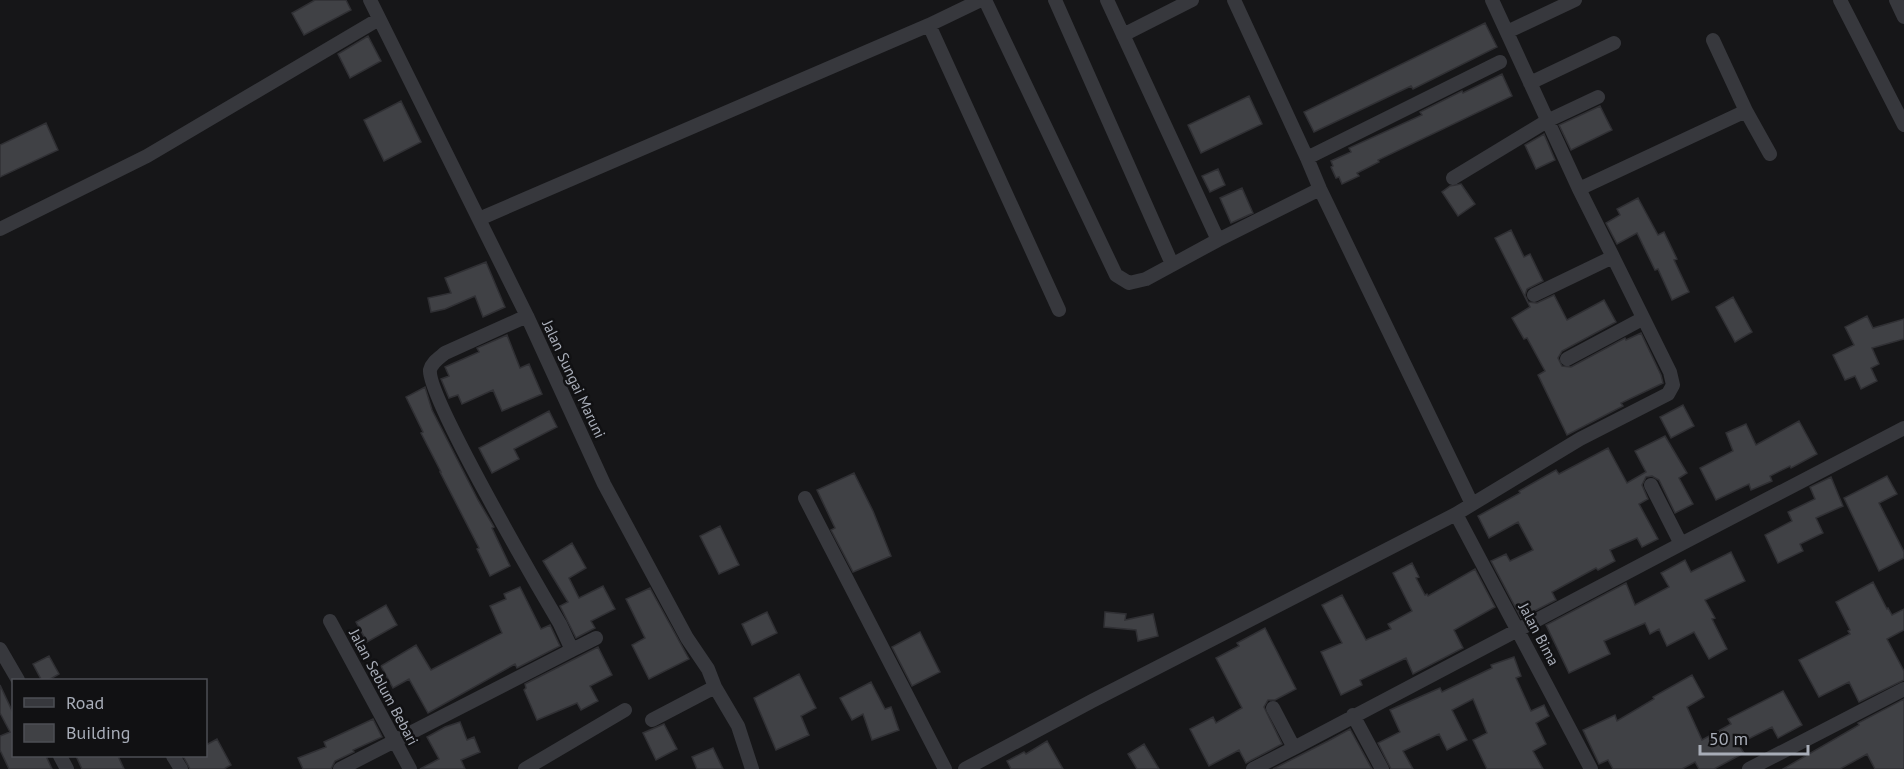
<svg xmlns="http://www.w3.org/2000/svg" width="1904" height="769" font-family="'PT Sans',sans-serif">
<rect width="100%" height="100%" fill="#161618"/>
<path fill="#404145" stroke="#303034" stroke-width="1.5" d="M315,0h31l5,10 -47,25 -12,-22z
M1485,23l12,24 -84,42 -2,-3 -97,46 -10,-20z
M368,36l13,25 -31,17 -12,-24z
M1502,74l10,22 -134,64 1,2 -22,11 2,3 -17,8 -3,-7 -3,1 -5,-11 2,-1 -2,-5 20,-9 -2,-4 73,-33 -2,-3 42,-21 1,2z
M1249,96l13,28 -61,29 -13,-28z
M401,101l20,41 -37,19 -20,-41z
M1600,106l12,24 -41,20 -12,-25z
M46,123l12,27 -58,27v-32z
M1544,134l11,26 -19,9 -11,-24z
M1218,169l7,16 -15,7 -8,-16z
M1461,184l14,20 -17,12 -16,-24 8,-6z
M1242,188l11,25 -22,10 -11,-25z
M1638,198l20,37 6,-3 13,27 -3,1 15,32 -17,8 -14,-31 -3,1 -18,-37 -20,11 -11,-21 14,-8 -3,-6z
M1511,230l13,27 6,-3 13,27 -16,8 -2,6 3,7 9,1 17,-8 13,25 37,-20 12,22 -54,29 -4,7 4,8 9,1 54,-29 1,2 15,-7 20,42 2,8 -42,20 2,3 -56,29 -29,-60 7,-4 -18,-33 -3,1 -12,-21 18,-11 -35,-69z
M486,262l19,45 -22,10 -8,-21 -30,13 -14,3 -3,-14 23,-5 -6,-15z
M1733,297l19,35 -17,10 -19,-35z
M1867,316l6,12 31,-9v20l-32,9 7,16 -8,4 6,13 -16,8 -6,-13 -10,4 -12,-25 21,-10 -9,-18z
M507,335l13,33 9,-4 13,30 -40,17 -9,-21 -31,14 -4,-9 -9,3 -8,-19 8,-3 -4,-9 34,-15 -2,-4z
M425,387l7,23 46,90 16,27 -2,1 18,38 -20,10 -13,-27 2,-1 -39,-76h1l-20,-39 2,-1 -17,-35z
M1683,405l11,21 -23,12 -11,-21z
M549,411l8,16 -43,22 5,10 -27,14 -13,-25z
M1799,421l18,33 -26,14 -1,-2 -20,10 2,5 -21,9 -2,-6 -33,16 -16,-32 33,-17 -7,-18 20,-9 10,21z
M1665,436l22,37 -8,5 14,26 -18,9 -16,-33 -7,-4 -6,1 -4,8 6,14 -9,5 19,35 -16,8 -5,-9 -27,12 5,11 -17,9 -2,-2 -44,24 4,8 -35,18 -30,-57 15,-7 4,7 23,-11 -15,-28 -29,16 -11,-22 42,-23 -1,-2 37,-21 3,4 49,-26 19,35 19,-11 -11,-21z
M854,473l19,38 18,45 -38,16 -22,-42 4,-2 -18,-38z
M1887,476l10,18 -18,9 25,49v6l-25,13 -35,-73z
M1831,477l12,29 -27,12 7,15 -23,11 3,7 -25,12 -13,-28 27,-14 -4,-9 27,-13 -5,-12z
M720,526l19,39 -20,9 -19,-38z
M572,543l14,25 -17,10 10,20 24,-12 12,23 -24,12 4,7 -19,10 -16,-32 8,-4 -25,-41z
M1731,552l14,29 -40,19 10,18 -3,1 15,30 -18,10 -15,-27 -27,14 -8,-17 -9,5 -5,-11 -41,18 6,13 -41,19 -23,-48 80,-42 9,22 34,-18 -8,-14 24,-13 6,12z
M1412,563l7,14 -3,1 9,17 2,-1 1,2 47,-27 20,38 -41,23 9,18 -50,26 -7,-16 -46,22 2,5 -21,10 -20,-43 21,-9 -20,-38 20,-10 24,45 25,-11 -3,-5 24,-13 -19,-38z
M1873,582l14,27 1,-1 4,7 12,-6v21l-17,9 17,32v9l-45,22 -10,-20 -30,15 -20,-37 51,-26 -2,-3 2,-1 -14,-28z
M520,587l21,42 9,-4 10,21 -43,22 -2,-4 -87,49 -19,-34 -16,9 -12,-22 35,-21 15,25 71,-37 -12,-27 16,-7 -2,-5z
M650,588l39,71 -40,20 -17,-34 13,-7 -19,-39z
M386,605l11,20 -30,17 -11,-20z
M767,612l10,21 -25,12 -10,-21z
M1105,612l21,2 -1,6 28,-6 5,22 -20,5 -2,-11 -32,-3z
M1265,628l31,61 -21,11h-7l-4,7 18,37 -36,19 -7,-13 -30,16 -19,-37 23,-12 3,6 26,-15 -26,-50 23,-12 -2,-3z
M920,632l20,40 -28,14 -20,-39z
M598,647l14,28 -22,11 8,15 -17,9 -4,-7 -40,17 -13,-30 2,-2 -1,-4z
M49,656l10,18 -12,7h-5l-9,-17z
M1514,657l7,19 -5,2 15,33 13,-6 5,11 -13,7 10,21 -13,7 10,18h-56l-14,-29 14,-7 -14,-34 -21,11 15,30 -20,10 -8,-16 -36,17 10,18h-22l-13,-26 22,-11 -10,-22 50,-22 2,4 50,-24 -1,-3z
M799,674l17,34 -15,8 8,19 -33,15 -22,-52z
M1692,675l12,22 -17,10 15,33 29,-16 -3,-5 55,-28 19,34 -24,13 -6,-11 -34,17 6,9 -30,16h-15l-4,-7 -13,7h-69l-5,-9 -9,4 -16,-34 32,-15 2,6 37,-22 -1,-2z
M871,682l14,27 6,-2 8,23 -27,10 -9,-26 -11,6 -12,-22z
M0,685l14,30v41h32l6,13h-43l-9,-19v-14l10,-4 -10,-19z
M1904,699v70h-29l-8,-15 -27,15h-57l76,-44 -1,-2z
M373,719l9,18 -29,13 1,2 -19,9 -4,8h-28l-5,-11 28,-11 -2,-5z
M460,722l7,18 7,-3 6,15 -19,8 4,9h-45l19,-10 -12,-22 18,-10z
M664,724l13,25 -21,11 -13,-27z
M1350,729l22,40h-99l55,-28z
M217,739l14,26 -7,4h-34l-7,-13h23v-11z
M1047,741l16,28h-52l-4,-8 17,-9 2,2z
M1144,744l15,25h-22l-9,-15z
M713,748l10,21h-26l-5,-12z
M76,756h42l6,13h-42z"/>
<g fill="none" stroke-linecap="round" stroke-linejoin="round">
<path stroke="#37383d" stroke-width="14" d="M370,0l157,316 77,168 83,154 21,31 7,18 23,39 14,43
M985,0l131,275 13,8 17,-4 72,-39 102,-51
M1055,0l117,264
M1107,0l111,240
M1234,0l73,158 13,31 152,315
M1492,0l87,189 34,68
M1840,0l64,125
M1896,0l8,17
M929,25l130,285
M1507,32l68,-32
M1123,35l69,-35
M1713,40l33,71 24,43
M1530,83l84,-40
M1307,158l193,-96
M1453,178l94,-57 51,-24
M1579,189l167,-78
M479,219l450,-194 52,-25
M0,229l147,-73 232,-137
M1567,359l75,-40
M805,498l140,271
M1456,514l135,255
M1681,544l223,-116
M330,621l80,148
M0,649l18,31
M572,650l24,-12
M1273,708l21,40 387,-204 -30,-59
M1353,715l29,54
M652,720l63,-33
M60,756l7,13
M173,756l8,13
M340,769l232,-119 -12,-26c-20,-34 -133,-228 -130,-254 2,-8 9,-12 15,-17l82,-37
M525,769l100,-59
M965,769l127,-68 364,-187 124,-75 88,-45 5,-9 -3,-13 -57,-115 -79,38
M1253,769l41,-21
M1749,769l155,-80"/>
</g>
<g text-anchor="middle" dominant-baseline="central" stroke-width="5" stroke-linejoin="round" paint-order="stroke">
<g font-size="15" fill="#a8adb8" stroke="#111113">
<text transform="translate(574 379) rotate(65)">Jalan Sungai Maruni</text>
<text transform="translate(1539 634) rotate(62)">Jalan Bima</text>
<text transform="translate(384 687) rotate(62)">Jalan Seblum Bebari</text>
</g>
</g>
<rect x="12" y="679" width="195" height="78" fill="#111113" stroke="#4d4f55" stroke-width="1.5"/>
<rect x="24" y="698" width="30" height="9" fill="#37383d" stroke="#4d4f55" stroke-width="1.5"/>
<text x="66" y="709" font-size="18" fill="#a8adb8">Road</text>
<rect x="24" y="724" width="30" height="18" fill="#404145" stroke="#4d4f55" stroke-width="1.5"/>
<text x="66" y="739" font-size="18" fill="#a8adb8">Building</text>
<path d="M1700 745v9h108v-9" fill="none" stroke="#a8adb8" stroke-width="3"/>
<text x="1709" y="745" font-size="18" fill="#a8adb8" stroke="#111113" stroke-width="4.5" paint-order="stroke">50 m</text>
</svg>
